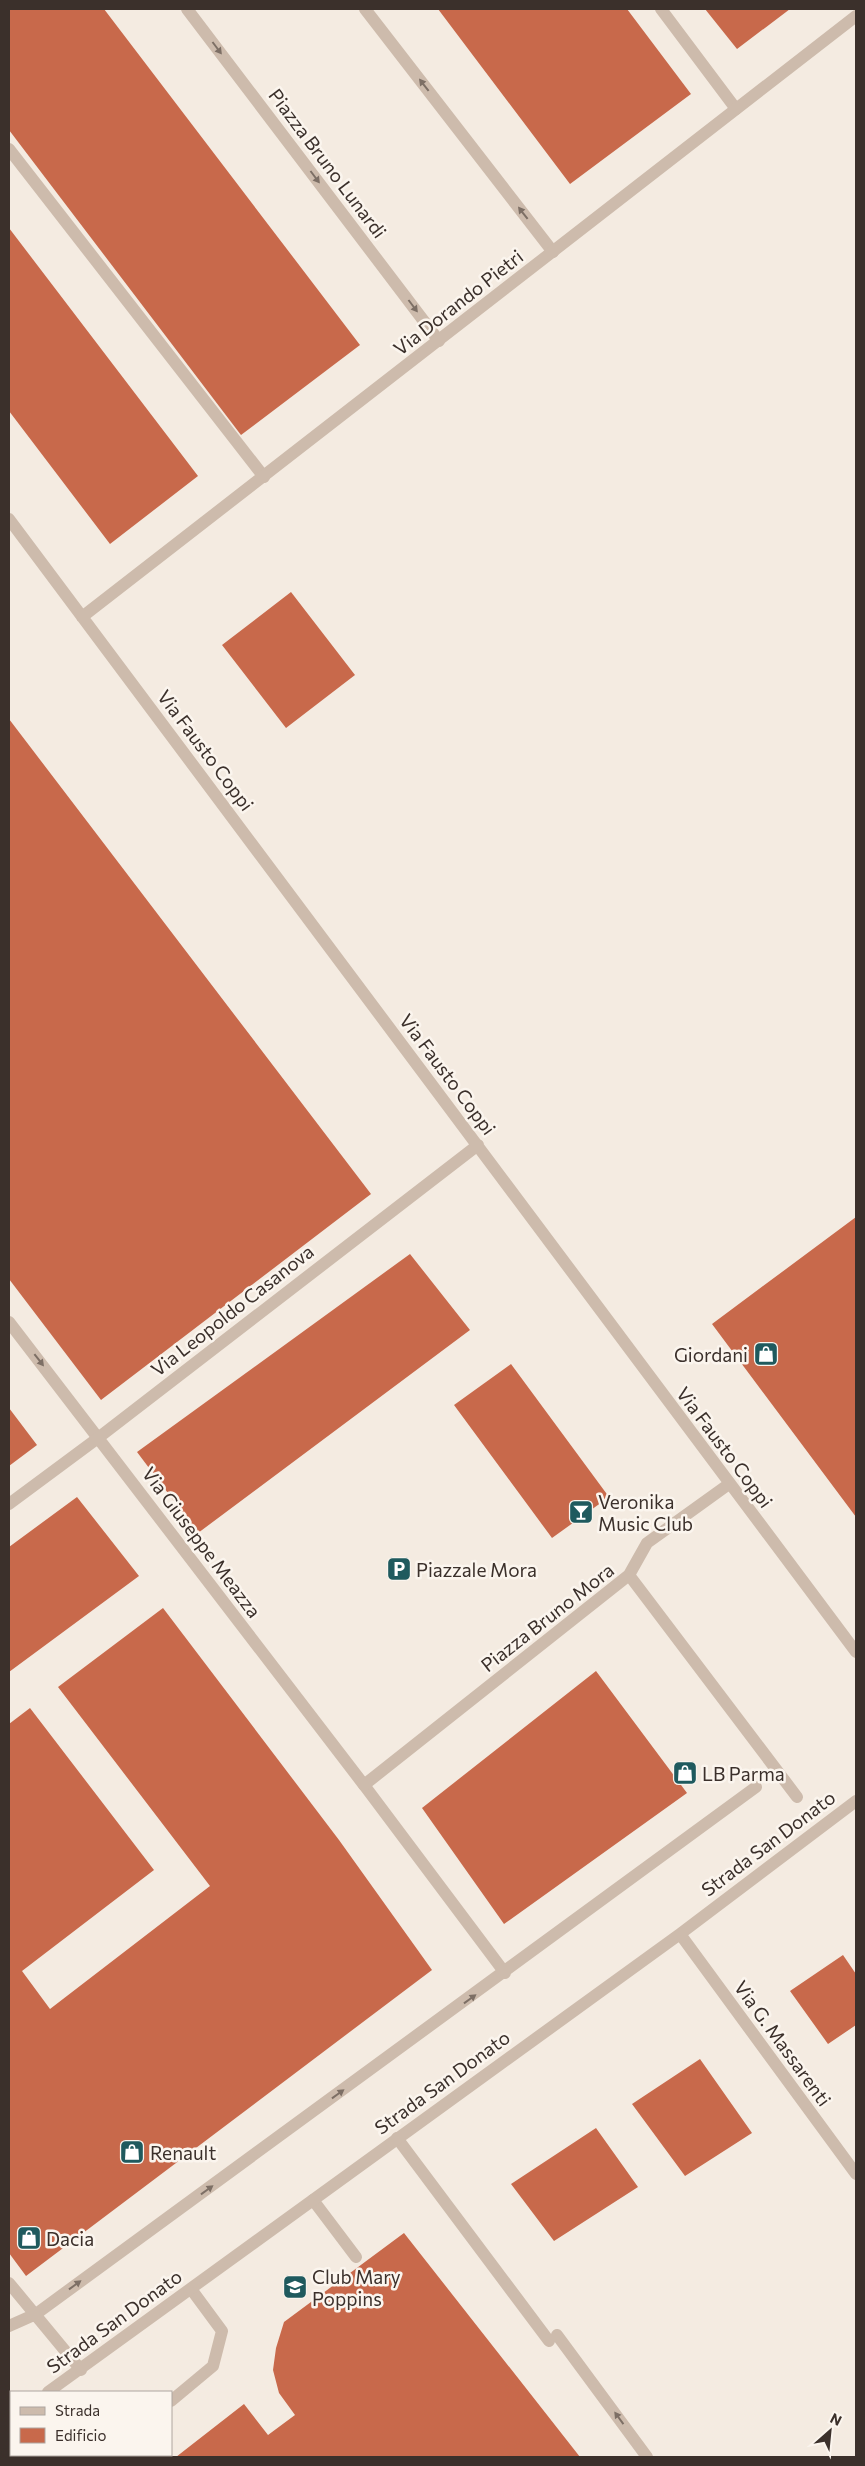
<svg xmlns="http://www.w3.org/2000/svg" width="865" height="2466" font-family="Commissioner,sans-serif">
<rect width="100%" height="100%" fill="#f4ebe1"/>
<path fill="#c8694b" d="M9,9h95l256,336 -119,90 -232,-305z
M438,9h189l64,85 -121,90z
M705,9h85l-53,40z
M9,228l189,248 -88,68 -101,-133z
M291,592l64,83 -69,53 -64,-83z
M9,719l362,475 -270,206 -92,-121z
M856,1217v300l-144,-193z
M410,1254l60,76 -272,203 -61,-81z
M511,1364l98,133 -57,41 -98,-133z
M9,1408l28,37 -28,21z
M77,1497l62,79 -130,96v-125z
M163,1608l176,232 93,130 -406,306 -17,-23v-529l21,-16 124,162 -132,101 28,38 160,-123 -152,-199z
M596,1671l91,122 -183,131 -82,-116z
M843,1955l13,19v51l-28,19 -38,-53z
M700,2059l52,74 -67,43 -53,-72z
M596,2128l42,59 -84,54 -43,-57z
M404,2233l176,224h-404l68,-53 24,31 27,-20 -16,-22 -6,-23 3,-22 8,-26z"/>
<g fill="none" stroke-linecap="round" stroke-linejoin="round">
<path stroke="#cdbbac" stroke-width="12" d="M187,9l252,332
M365,9l188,243
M661,9l75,100
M9,149l255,328
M9,1322l89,116
M364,1785l141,188
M397,2138l152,203
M313,2200l43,57
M9,2283l72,87
M9,2326l27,-12 720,-527
M557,2335l90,122
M171,2401l42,-35 9,-35 -31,-42
M102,2457l3,-2"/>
<path stroke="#cdbbac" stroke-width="12" d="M9,519l847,1133
M82,617l774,-601
M98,1438l266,347 265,-210 168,222
M9,1504l89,-66 380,-293
M629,1575l18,-32 82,-59
M680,1934l176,240
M48,2392l632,-458 176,-133
M9,2421l2,-3"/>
</g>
<defs><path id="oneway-solid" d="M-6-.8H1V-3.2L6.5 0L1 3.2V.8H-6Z" transform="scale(1.25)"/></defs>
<g fill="#7d6f65">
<use href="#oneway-solid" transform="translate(217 48) rotate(53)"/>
<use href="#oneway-solid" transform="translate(424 85) rotate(-128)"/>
<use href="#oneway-solid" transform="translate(315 177) rotate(53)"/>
<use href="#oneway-solid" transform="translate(523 213) rotate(-128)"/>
<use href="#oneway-solid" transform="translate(413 306) rotate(53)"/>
<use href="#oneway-solid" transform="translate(39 1360) rotate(52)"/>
<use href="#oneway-solid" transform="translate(470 1999) rotate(-36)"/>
<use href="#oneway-solid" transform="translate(338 2094) rotate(-36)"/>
<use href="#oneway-solid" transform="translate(207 2190) rotate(-36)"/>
<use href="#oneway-solid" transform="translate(75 2285) rotate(-36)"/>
<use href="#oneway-solid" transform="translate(619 2418) rotate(-126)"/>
</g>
<defs>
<symbol id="shop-square" viewBox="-11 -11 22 22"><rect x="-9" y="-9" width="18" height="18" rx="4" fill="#1f5a5e" stroke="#fbf5ee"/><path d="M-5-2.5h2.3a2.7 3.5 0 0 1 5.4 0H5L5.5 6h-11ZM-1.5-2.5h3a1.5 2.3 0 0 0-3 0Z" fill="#fff"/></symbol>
<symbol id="bar-square" viewBox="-11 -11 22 22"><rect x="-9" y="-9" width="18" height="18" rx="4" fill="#1f5a5e" stroke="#fbf5ee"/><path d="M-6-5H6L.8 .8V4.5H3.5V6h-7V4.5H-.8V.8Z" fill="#fff"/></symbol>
<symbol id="parking-square" viewBox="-11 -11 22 22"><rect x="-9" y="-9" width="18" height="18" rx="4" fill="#1f5a5e" stroke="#fbf5ee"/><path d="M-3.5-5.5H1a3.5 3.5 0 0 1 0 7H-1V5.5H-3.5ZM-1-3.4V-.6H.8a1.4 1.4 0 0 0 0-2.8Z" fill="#fff"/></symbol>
<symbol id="school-square" viewBox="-11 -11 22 22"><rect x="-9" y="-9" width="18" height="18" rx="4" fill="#1f5a5e" stroke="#fbf5ee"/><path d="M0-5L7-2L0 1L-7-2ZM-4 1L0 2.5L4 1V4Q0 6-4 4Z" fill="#fff"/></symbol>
</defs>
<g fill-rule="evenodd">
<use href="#shop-square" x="752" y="1340" width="28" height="28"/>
<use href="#bar-square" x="567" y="1498" width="28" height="28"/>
<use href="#parking-square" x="385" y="1555" width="28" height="28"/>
<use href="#shop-square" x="671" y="1759" width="28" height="28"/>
<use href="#shop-square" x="118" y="2138" width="28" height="28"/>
<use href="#shop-square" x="15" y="2224" width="28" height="28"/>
<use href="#school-square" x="281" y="2273" width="28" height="28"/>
</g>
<g text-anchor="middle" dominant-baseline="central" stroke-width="5" stroke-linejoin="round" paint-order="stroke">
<g font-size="19" fill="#3b302b" stroke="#fbf5ee">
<text transform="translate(328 163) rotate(53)">Piazza Bruno Lunardi</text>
<text transform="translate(458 302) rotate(-38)">Via Dorando Pietri</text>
<text transform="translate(206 750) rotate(53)">Via Fausto Coppi</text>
<text transform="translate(448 1074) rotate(53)">Via Fausto Coppi</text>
<text transform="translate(232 1310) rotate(-38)">Via Leopoldo Casanova</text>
<text transform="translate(725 1447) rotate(53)">Via Fausto Coppi</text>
<text transform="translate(202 1542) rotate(53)">Via Giuseppe Meazza</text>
<text transform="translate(547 1617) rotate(-38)">Piazza Bruno Mora</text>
<text transform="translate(768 1843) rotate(-37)">Strada San Donato</text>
<text transform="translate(783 2043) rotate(54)">Via G. Massarenti</text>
<text transform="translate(442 2082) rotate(-36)">Strada San Donato</text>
<text transform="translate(114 2321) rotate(-36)">Strada San Donato</text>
</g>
<g font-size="19" fill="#3b302b" stroke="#fbf5ee" text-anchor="start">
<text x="748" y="1354" text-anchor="end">Giordani</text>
<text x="598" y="1501">Veronika<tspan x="598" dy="22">Music Club</tspan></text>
<text x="416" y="1569">Piazzale Mora</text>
<text x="702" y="1773">LB Parma</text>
<text x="150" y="2152">Renault</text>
<text x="46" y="2238">Dacia</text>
<text x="312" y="2276">Club Mary<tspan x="312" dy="22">Poppins</tspan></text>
</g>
</g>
<rect width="865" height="2466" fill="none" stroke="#3b302b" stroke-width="20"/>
<rect x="10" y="2391" width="162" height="65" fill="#fbf5ee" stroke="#aea6a0"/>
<rect x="20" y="2407" width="25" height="8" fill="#cdbbac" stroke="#aea6a0"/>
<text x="55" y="2416" font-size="15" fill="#3b302b">Strada</text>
<rect x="20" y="2428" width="25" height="15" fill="#c8694b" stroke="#aea6a0"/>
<text x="55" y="2441" font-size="15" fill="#3b302b">Edificio</text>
<g transform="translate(830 2431) rotate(27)" stroke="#fbf5ee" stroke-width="4" paint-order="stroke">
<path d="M0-4L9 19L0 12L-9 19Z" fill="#3b302b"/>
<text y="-8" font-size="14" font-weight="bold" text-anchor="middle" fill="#3b302b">N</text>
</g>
</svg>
